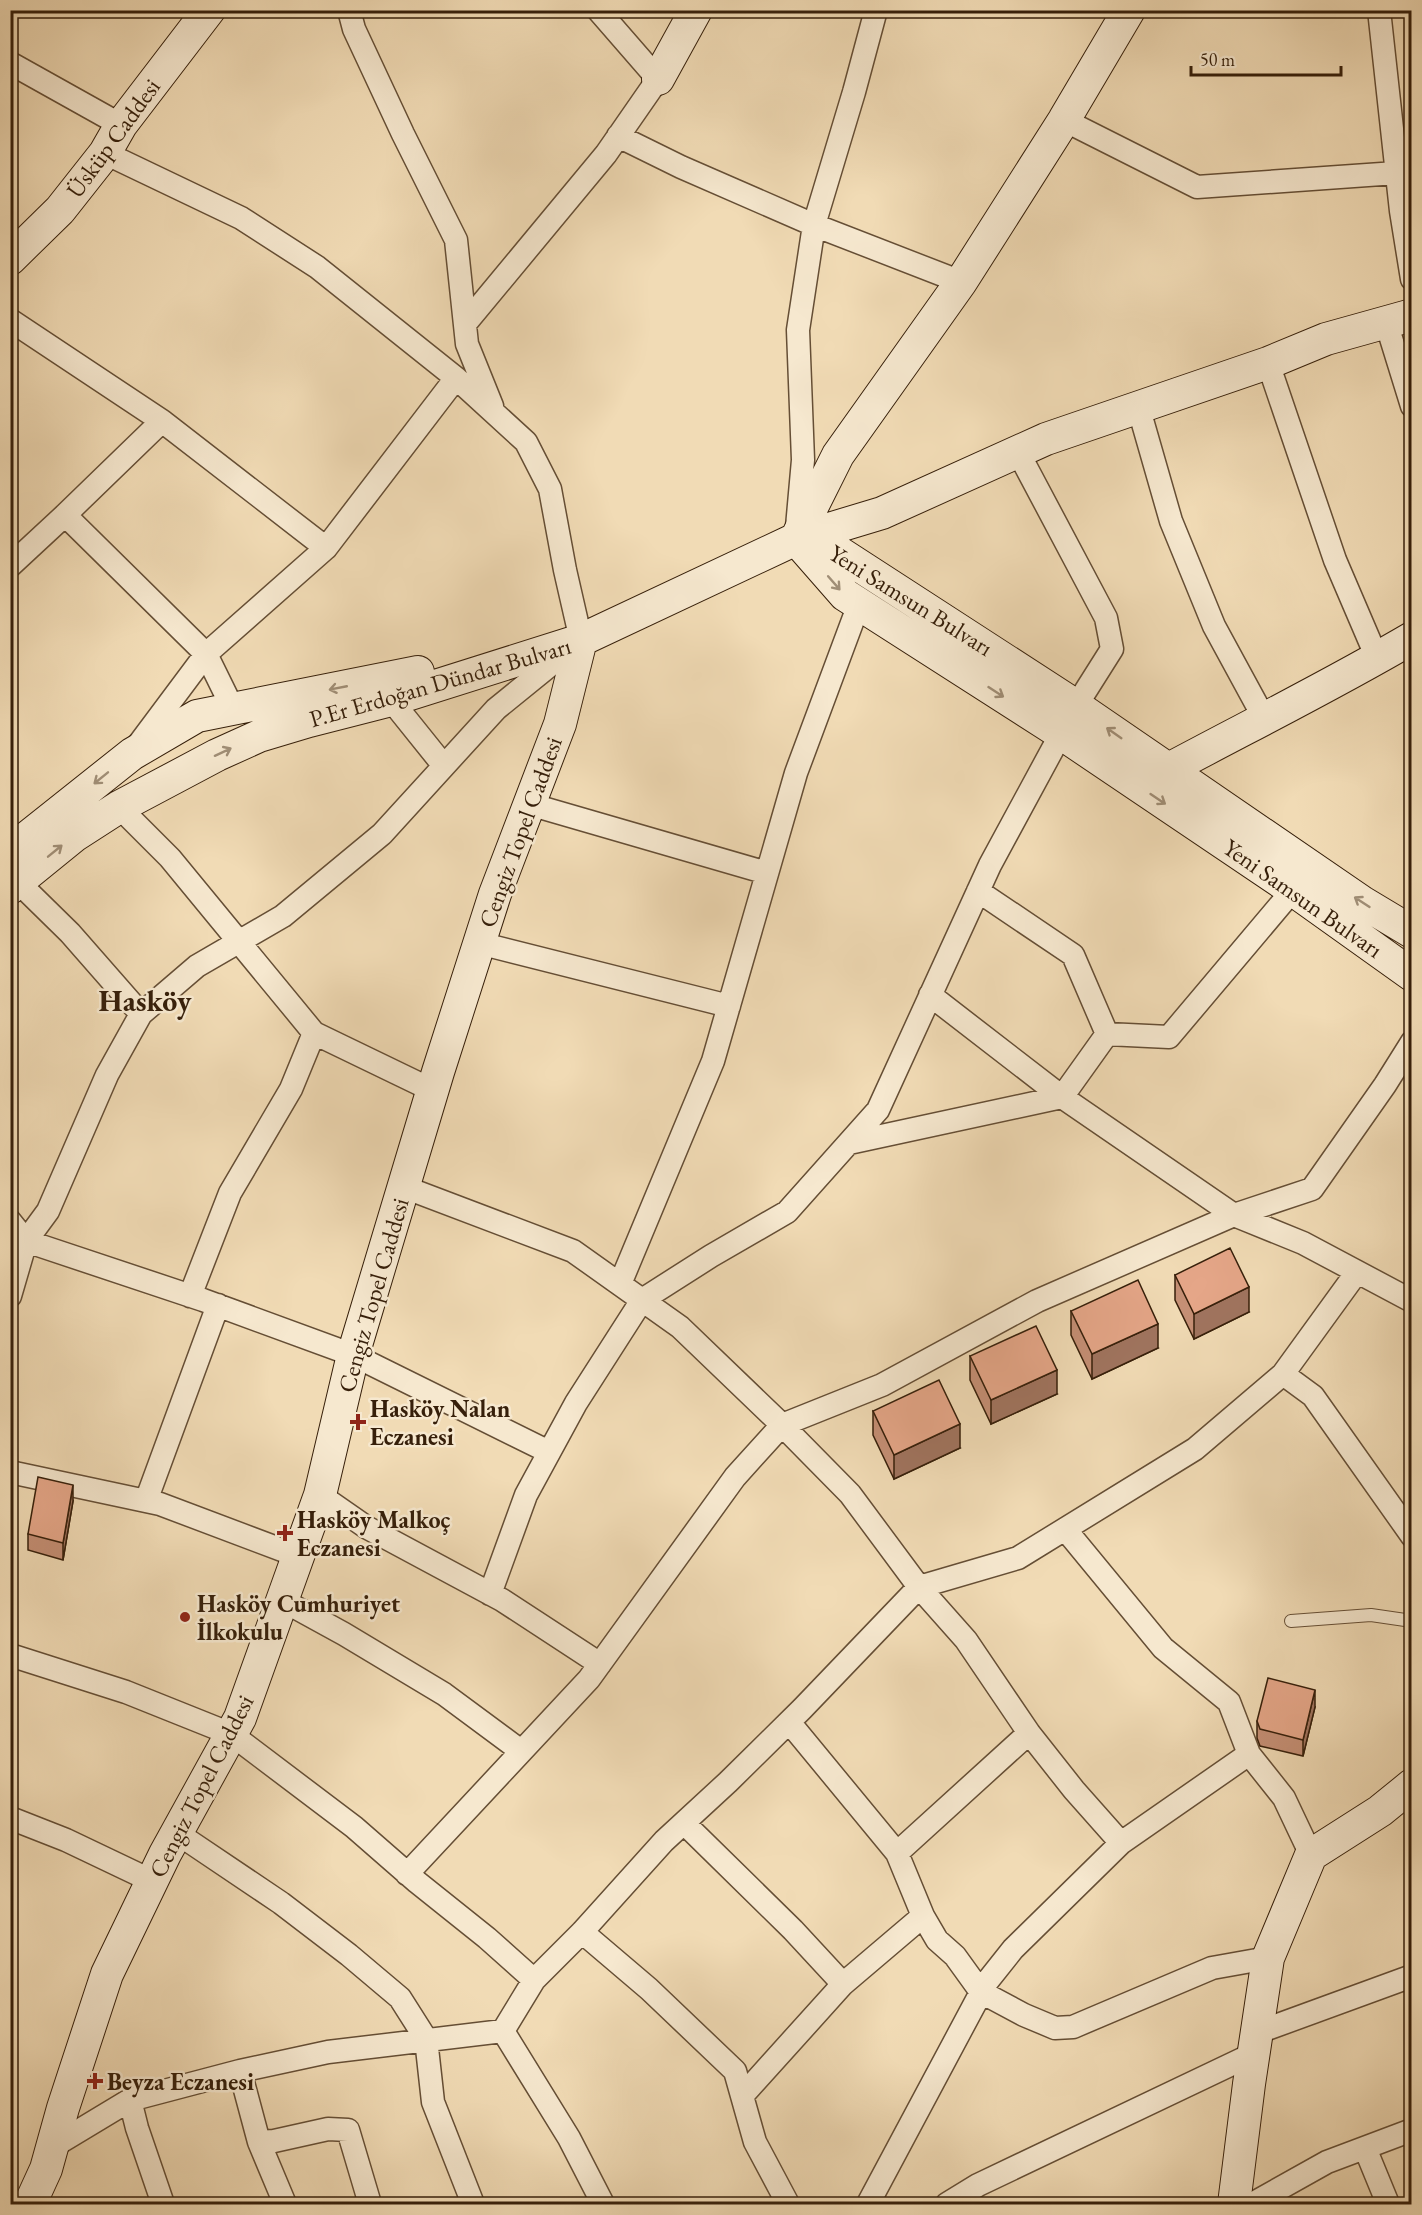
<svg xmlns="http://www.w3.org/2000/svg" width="1422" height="2215" font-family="'EB Garamond',serif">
<rect width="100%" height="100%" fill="#f1dbb5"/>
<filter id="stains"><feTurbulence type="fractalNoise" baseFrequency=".00333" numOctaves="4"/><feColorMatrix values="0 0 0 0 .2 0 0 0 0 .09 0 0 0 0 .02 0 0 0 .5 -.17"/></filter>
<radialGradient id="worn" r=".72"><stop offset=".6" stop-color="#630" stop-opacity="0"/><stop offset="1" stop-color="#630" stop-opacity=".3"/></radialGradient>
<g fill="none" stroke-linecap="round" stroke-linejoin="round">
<defs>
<path id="lane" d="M1291,1621l80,-6 41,6"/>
<path id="street" d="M349,10l5,19 49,105 53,106 11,104 25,62
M1379,10l22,201 11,68
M10,63l111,62
M1064,120l133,67 199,-14
M618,136l63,31 133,58 147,57
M10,320l152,101 -97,94 141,139 27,55
M1386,322l26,84
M465,324l141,-170 52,-75 -60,-69
M1268,363l67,197 42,98
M1138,406l33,115 43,105 50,92
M162,421l164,127
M797,527l6,-67 -5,-130 16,-105 40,-133 22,-82
M10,566l55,-51
M391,700l53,66
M138,745l68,-91 120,-106 130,-170
M529,804l238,69
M119,807l51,51 144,175 118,57
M18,882l52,51 71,81
M479,943l250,63
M930,995l132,102 172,118 69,28 109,58
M1107,1034l62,3 124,-147
M849,1143l213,-46 45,-63 -34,-79 -95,-64
M404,1187l169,64 107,76 102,98 68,69 69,93 47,53 63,93 45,57 47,53
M10,1221l16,20 177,59 150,55 196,97
M620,1284l93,-223 83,-288 63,-169
M10,1296l16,-55 22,-30 59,-136 34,-61 56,-48 86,-50 99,-82 114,-125 85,-69 -16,-70 -15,-81 -24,-47 -70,-64 -139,-111 -76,-49 -136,-65
M190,1296l40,-103 61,-104 23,-56
M1283,1374l30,22 99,140
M10,1472l150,32 138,52
M320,1495l46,32 136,73 98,64
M146,1501l72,-196
M1065,1529l98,119 66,54 20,52 35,44 27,57
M490,1594l36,-99 50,-92 66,-103 69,-44 76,-44 91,-102 112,-245 86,-159 36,-57 -6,-31 -88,-166
M282,1600l62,34 100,60 77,57
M10,1655l116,37 105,42 123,93 63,55 70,56 47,42
M789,1722l108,131 26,63 14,24 18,16 26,36 43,23 31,13 18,-1 139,-59 56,-10
M10,1818l56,22 86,41
M684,1823l109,107 50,54
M177,1833l104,70 68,52 51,43 26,41 7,63 40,102
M897,1853l132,-120
M407,1874l182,-195 146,-202 47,-52 100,-40 155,-84 197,-86 78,-26 73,-104 27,-43
M582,1932l67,57 86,82 20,71 33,62
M503,2031l31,-51 48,-48 82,-91 64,-59 74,-73 117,-122 99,-29 177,-109 88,-75 74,-102
M1256,2033l156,-57
M240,2071l19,71 15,-1 54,-12 20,1 22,74
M743,2095l100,-111 80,-68
M130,2100l110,-29 88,-19 175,-21 66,107 34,66
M259,2142l26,62
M52,2147l78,-47 7,28 26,76
M1365,2148l23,56
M868,2204l118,-221 27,-34 108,-106 128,-89
M947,2204l31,-19 275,-131
M1252,2204l75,-42 85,-32"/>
<path id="secondary" d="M658,79l38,-69
M10,259l50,-49 45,-57 16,-28 88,-115
M796,539l49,56 217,139 231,156 119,85
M796,539l42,-84 123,-173 103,-162 65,-110
M797,539l29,5 250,162 286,196 50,30
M1167,770c82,-44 165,-85 245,-132
M10,851l122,-97 65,-38 221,-44
M10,888l64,-52 45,-29 98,-52 42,-19 50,-15 82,-21 190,-60 215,-101 86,-26 164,-74 222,-76 58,-24 86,-24
M30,2204l16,-35 17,-61 44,-134 58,-120 75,-136 80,-223 33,-140 85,-283 57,-178 65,-170 21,-84
M1234,2204l15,-120 19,-126 43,-103 69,-44 32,-26"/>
</defs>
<use href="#lane" stroke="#654e35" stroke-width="14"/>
<use href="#street" stroke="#654e35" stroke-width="25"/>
<use href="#secondary" stroke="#361f0a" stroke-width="34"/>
<use href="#lane" stroke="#f6e8cf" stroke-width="12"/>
<use href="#street" stroke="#f6e8cf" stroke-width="22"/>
<use href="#secondary" stroke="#f6e8cf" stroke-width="32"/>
</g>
<path fill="#c58f75" stroke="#361f0a" stroke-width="1.5" d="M1175,1275l74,37 -55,27 -19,-39z
M1071,1311l87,37 -66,31 -21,-44z
M970,1356l87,38 -66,30 -21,-44z
M873,1411l87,37 -66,31 -21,-44z
M73,1501l-10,59 -35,-10v-16z
M1315,1707l-12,49 -43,-10 -3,-8v-17z"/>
<path fill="#a0745f" stroke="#361f0a" stroke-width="1.5" d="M1249,1287v25l-55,27v-25z
M1158,1324v24l-66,31v-25z
M1057,1370v24l-66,30v-24z
M960,1424v24l-66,31v-24z
M73,1485v16l-10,59v-17z
M1315,1690v17l-12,49v-16z"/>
<path fill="#e5a688" stroke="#361f0a" stroke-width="1.5" d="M1230,1248l19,39 -55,27 -19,-39z
M1138,1280l20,44 -66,30 -21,-43z
M1036,1326l21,44 -66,30 -21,-44z
M939,1380l21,44 -66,31 -21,-44z
M38,1477l35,8 -10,58 -35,-9z
M1268,1678l47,12 -12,50 -43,-11 -3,-8z"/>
<defs><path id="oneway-shaft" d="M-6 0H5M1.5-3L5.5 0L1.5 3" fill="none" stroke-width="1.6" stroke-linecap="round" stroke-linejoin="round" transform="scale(1.5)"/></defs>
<g stroke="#a08e76">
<use href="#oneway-shaft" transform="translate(834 583) rotate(49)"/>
<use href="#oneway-shaft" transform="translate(338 688) rotate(169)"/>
<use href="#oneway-shaft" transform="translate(996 692) rotate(33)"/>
<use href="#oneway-shaft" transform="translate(1114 733) rotate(-145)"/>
<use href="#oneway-shaft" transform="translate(223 752) rotate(-25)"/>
<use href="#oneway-shaft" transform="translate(101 778) rotate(141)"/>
<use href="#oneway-shaft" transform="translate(1158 799) rotate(34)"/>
<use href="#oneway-shaft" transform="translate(55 851) rotate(-39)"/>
<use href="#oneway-shaft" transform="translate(1362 902) rotate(-147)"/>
</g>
<g fill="#8f2418" stroke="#f6e8cf" stroke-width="2">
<path d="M355 1413h6v6h6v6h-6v6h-6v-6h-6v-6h6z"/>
<path d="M282 1524h6v6h6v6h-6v6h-6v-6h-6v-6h6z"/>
<circle cx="185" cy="1617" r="6"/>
<path d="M92 2072h6v6h6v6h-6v6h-6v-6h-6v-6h6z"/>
</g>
<g text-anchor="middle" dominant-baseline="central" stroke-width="5" stroke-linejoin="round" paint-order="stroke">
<g font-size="24" fill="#361f0a" stroke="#f6e8cf">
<text transform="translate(113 138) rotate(-54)">Üsküp Caddesi</text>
<text transform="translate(911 600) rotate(32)">Yeni Samsun Bulvarı</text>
<text transform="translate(440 682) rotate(-16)">P.Er Erdoğan Dündar Bulvarı</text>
<text transform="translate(520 832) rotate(-70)">Cengiz Topel Caddesi</text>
<text transform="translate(1303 898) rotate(35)">Yeni Samsun Bulvarı</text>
<text transform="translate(373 1295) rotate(-74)">Cengiz Topel Caddesi</text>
<text transform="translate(201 1786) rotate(-63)">Cengiz Topel Caddesi</text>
</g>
<g font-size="24" font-weight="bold" fill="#361f0a" stroke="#f6e8cf" text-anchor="start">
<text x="370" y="1408">Hasköy Nalan<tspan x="370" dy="28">Eczanesi</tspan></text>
<text x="297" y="1519">Hasköy Malkoç<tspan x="297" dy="28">Eczanesi</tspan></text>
<text x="197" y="1603">Hasköy Cumhuriyet<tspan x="197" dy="28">İlkokulu</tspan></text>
<text x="107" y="2081">Beyza Eczanesi</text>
</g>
<g font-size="30" font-weight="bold" fill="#361f0a" stroke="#f6e8cf">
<text x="145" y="1000">Hasköy</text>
</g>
</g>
<rect width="1422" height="2215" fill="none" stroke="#f1dbb5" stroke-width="36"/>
<rect x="12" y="12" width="1398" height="2191" fill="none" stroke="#361f0a" stroke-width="3"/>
<rect x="18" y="18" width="1386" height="2179" fill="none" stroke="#361f0a" stroke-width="1.5"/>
<path d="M1191 66v9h150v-9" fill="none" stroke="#361f0a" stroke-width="3"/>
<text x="1200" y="66" font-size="18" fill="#361f0a" stroke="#f6e8cf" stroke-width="4.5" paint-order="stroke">50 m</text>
<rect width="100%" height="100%" filter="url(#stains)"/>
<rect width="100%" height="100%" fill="url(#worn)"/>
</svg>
